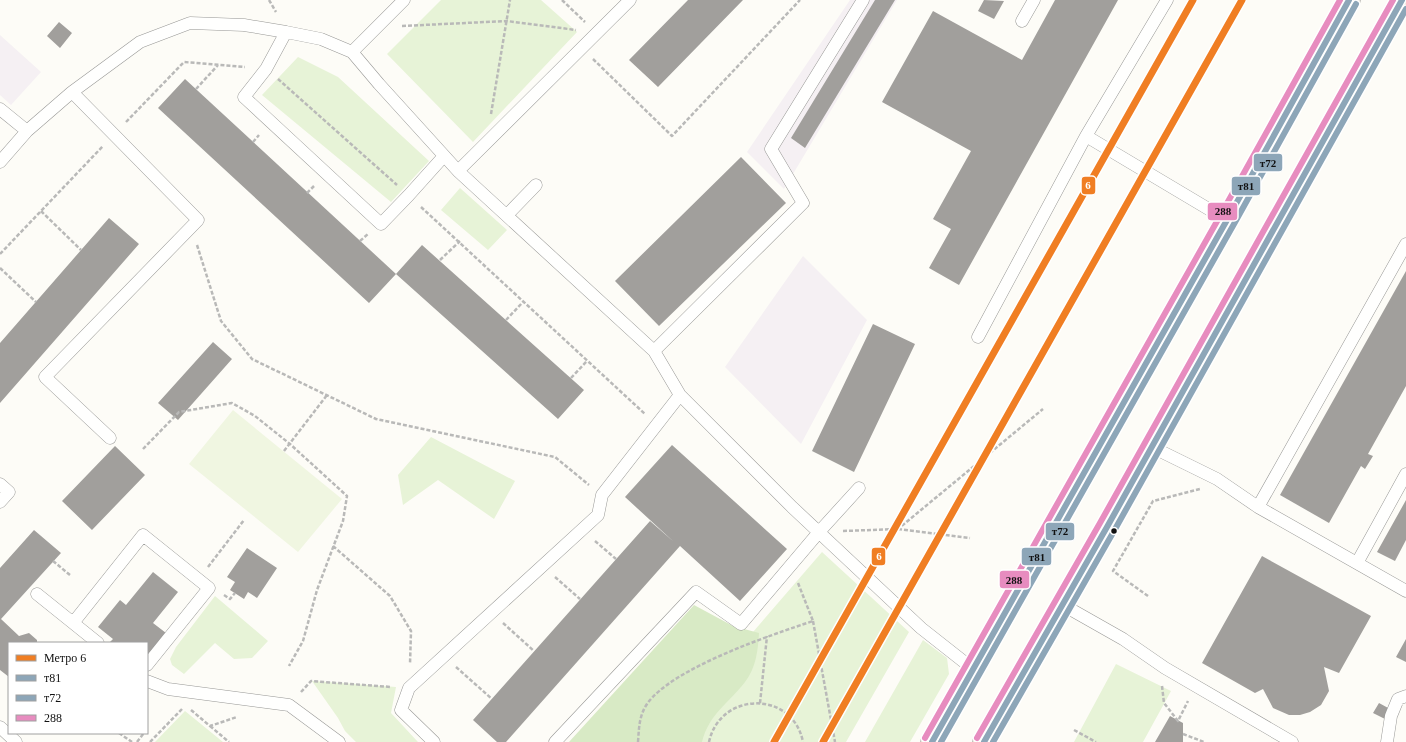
<svg xmlns="http://www.w3.org/2000/svg" width="1406" height="742" font-family="'Times New Roman',serif">
<rect width="100%" height="100%" fill="#fdfcf7"/>
<path fill="#f5f0f3" d="M850,0h47l-113,189 -37,-37z
M0,35l41,37 -30,33 -11,-10z
M803,256l64,64 -66,124 -76,-77z"/>
<path fill="#e7f3d7" d="M441,0h100l36,32 -104,110 -86,-88z
M298,57l40,20 91,84 -38,41 -129,-107z
M460,188l47,42 -19,20 -47,-40z
M431,437l84,44 -21,38 -56,-39 -35,25 -5,-30z
M822,552l87,80 -63,110h-273l174,-103z
M215,596l53,45 -16,17 -18,1 -19,-16 -31,31 -12,-9 -2,-6 6,-12z
M923,640l24,18 2,16 -39,68h-45z
M1116,664l55,27 -28,51h-69z
M312,681l84,6 -5,26 27,29h-62l-11,-11 -7,-13z
M185,711l38,31h-68z"/>
<path fill="#d8eac5" d="M694,605l39,21 26,7c-1,17 -3,35 -14,49 -17,22 -36,32 -43,60h-133z"/>
<path fill="#f0f6e1" d="M233,410l109,89 -44,53 -109,-88z"/>
<path fill="#a19f9c" d="M688,0h55l-85,87 -29,-27z
M875,0h20l-90,148 -14,-10z
M984,0l20,1 -10,18 -16,-8z
M1055,0h63l-159,285 -30,-17 22,-39 -18,-10 38,-68 -89,-49 51,-91 89,49z
M59,22l13,11 -12,15 -13,-12z
M185,79l211,195 -27,29 -211,-195z
M741,157l45,46 -127,123 -44,-45z
M109,218l30,26 -139,159v-60z
M422,245l162,145 -26,29 -162,-145z
M1406,271v115l-38,68 5,2 -8,13 -4,-3 -32,57 -49,-28z
M873,324l42,20 -61,128 -42,-21z
M213,342l19,17 -54,61 -20,-17z
M672,445l115,104 -47,52 -60,-55 -174,196h-9l-24,-22 177,-199 24,21 -49,-45z
M115,446l30,29 -53,55 -30,-29z
M1406,500v40l-11,21 -18,-9z
M34,530l27,23 -60,66 18,17 10,-3 8,7v3h-28v34l-9,-7v-102z
M247,548l30,20 -20,30 -9,-6 -4,7 -14,-9 5,-8 -8,-5z
M1262,556l109,60 -32,57 -15,-6 5,24 -8,14 -11,7 -10,3h-11l-16,-7 -10,-19 -8,4 -53,-30z
M153,572l25,20 -25,31 13,10 -19,23v-13h-38l4,-4 -15,-12 22,-27 6,5z
M1406,639v23l-10,-5z
M1379,703l11,6 -5,10 -12,-6z
M1170,716l13,7v19h-28z"/>
<g fill="none" stroke-linecap="round" stroke-linejoin="round">
<defs>
<path id="lane" d="M1167,0l-81,136 141,84
M1022,21l12,-21
M286,32l-20,37 -22,28 137,127 28,-29 35,-39
M352,52l52,-52
M72,92l126,128 -153,157 65,61
M0,109l27,22
M0,162l27,-31 45,-39 68,-50 50,-19 54,2 42,7 35,7 31,13 27,32 79,87 196,180 26,44 112,112 129,121 52,41
M458,171l172,-171
M507,215l29,-30
M978,337l108,-201
M654,351l149,-148 -32,-54 92,-149
M1152,447l65,32 41,28 148,84
M0,484l9,8 -9,10
M1258,507l148,-263
M1357,563l49,-89
M37,594l61,49
M1063,605l60,34 42,29 127,74
M73,623l70,-88 66,53 -62,77
M147,681l21,8 121,16 50,37
M0,727l16,15
M434,742l-33,-32 8,-22 189,-173 4,-20 78,-100
M555,742l141,-150 45,32 78,-92 40,-44
M1387,742l4,-26 7,-17 8,-3"/>
<path id="primary" d="M932,742l295,-522 122,-220
M984,742l123,-215 295,-527"/>
</defs>
<use href="#lane" stroke="#979795" stroke-width="13"/>
<use href="#primary" stroke="#858482" stroke-width="23"/>
<path stroke="#b9b9b8" stroke-width="2.5" stroke-dasharray="4 2" stroke-linecap="butt" d="M269,0l7,12
M562,0l23,22
M402,26l105,-5 69,9
M593,59l79,77 128,-136
M278,79l119,106
M196,89l22,-24
M491,114l19,-114
M126,122l58,-60 61,5
M253,142l6,-7
M307,193l7,-7
M421,207l224,207
M41,211l40,39
M360,241l8,-7
M197,245l24,76 31,38 124,60 179,38 34,28
M0,254l103,-108
M440,260l20,-19
M0,268l36,34
M506,320l17,-18
M571,378l16,-17
M143,449l36,-37 53,-9 23,13 35,28 57,52 -4,25 -26,69 -14,51 -14,25
M284,451l43,-56
M898,529l72,9
M843,531l55,-2 145,-120
M595,541l21,18
M333,546l57,50 21,35 -1,33
M53,561l17,14
M208,567l36,-47
M555,577l25,22
M224,595l6,4 5,-6
M1148,596l-35,-25 40,-70 47,-12
M813,621l22,121
M503,623l31,28
M456,667l36,32
M1162,686l2,17 14,18 10,-20
M301,692l10,-11 80,6
M760,703l7,-67
M191,710l19,16 27,-9
M210,726l19,16
M1074,730l22,12
M119,733l13,9
M1183,734l21,8
M137,742l7,-9
M150,742l32,-33
M638,742c1,-14 1,-26 9,-38 25,-36 124,-69 166,-83l-15,-38
M709,742c11,-51 84,-52 94,0"/>
<use href="#lane" stroke="#fffffe" stroke-width="12"/>
<use href="#primary" stroke="#ede9dc" stroke-width="22"/>
<defs>
<path id="bus-1" d="M932,742l295,-522 122,-220
M984,742l123,-215 295,-527"/>
<path id="bus-2" d="M941,742l293,-518 122,-220
M993,742l121,-211 292,-522"/>
<path id="bus-3" d="M925,738l295,-522 120,-216
M977,738l123,-215 293,-523"/>
</defs>
<use href="#bus-1" stroke="#fff" stroke-width="9"/>
<use href="#bus-2" stroke="#fff" stroke-width="9"/>
<use href="#bus-3" stroke="#fff" stroke-width="9"/>
<use href="#bus-1" stroke="#8da6b8" stroke-width="6"/>
<use href="#bus-2" stroke="#8da6b8" stroke-width="6"/>
<use href="#bus-3" stroke="#e78cbf" stroke-width="6"/>
<defs>
<path id="metro-1" d="M774,742l419,-742
M823,742l419,-742"/>
</defs>
<use href="#metro-1" stroke="#fff" stroke-width="10"/>
<use href="#metro-1" stroke="#f07e23" stroke-width="7"/>
</g>
<circle fill="#111" stroke="#fff" stroke-width="1.5" cx="1114" cy="531" r="3.5"/>
<g stroke="#fff" stroke-width="1.5">
<rect x="1253" y="153" width="30" height="19" rx="4" fill="#8da6b8"/>
<rect x="1081" y="176" width="15" height="19" rx="4" fill="#f07e23"/>
<rect x="1231" y="176" width="30" height="20" rx="4" fill="#8da6b8"/>
<rect x="1207" y="202" width="31" height="19" rx="4" fill="#e78cbf"/>
<rect x="1045" y="522" width="30" height="19" rx="4" fill="#8da6b8"/>
<rect x="871" y="547" width="15" height="19" rx="4" fill="#f07e23"/>
<rect x="1021" y="547" width="31" height="19" rx="4" fill="#8da6b8"/>
<rect x="999" y="570" width="31" height="19" rx="4" fill="#e78cbf"/>
</g>
<g font-size="11" text-anchor="middle" font-weight="bold" fill="#fff">
<text x="1088" y="189">6</text>
<text x="879" y="560">6</text>
</g>
<g font-size="11" text-anchor="middle" font-weight="bold" fill="#111">
<text x="1268" y="167">т72</text>
<text x="1246" y="190">т81</text>
<text x="1223" y="215">288</text>
<text x="1060" y="535">т72</text>
<text x="1037" y="561">т81</text>
<text x="1014" y="584">288</text>
</g>
<rect x="8" y="642" width="140" height="92" fill="#ffffff" stroke="#a0a0a0"/>
<rect x="16" y="655" width="20" height="6" fill="#f07e23" stroke="#a0a0a0"/>
<text x="44" y="662" font-size="12" fill="#111111">Метро 6</text>
<rect x="16" y="675" width="20" height="6" fill="#8da6b8" stroke="#a0a0a0"/>
<text x="44" y="682" font-size="12" fill="#111111">т81</text>
<rect x="16" y="695" width="20" height="6" fill="#8da6b8" stroke="#a0a0a0"/>
<text x="44" y="702" font-size="12" fill="#111111">т72</text>
<rect x="16" y="715" width="20" height="6" fill="#e78cbf" stroke="#a0a0a0"/>
<text x="44" y="722" font-size="12" fill="#111111">288</text>
</svg>
